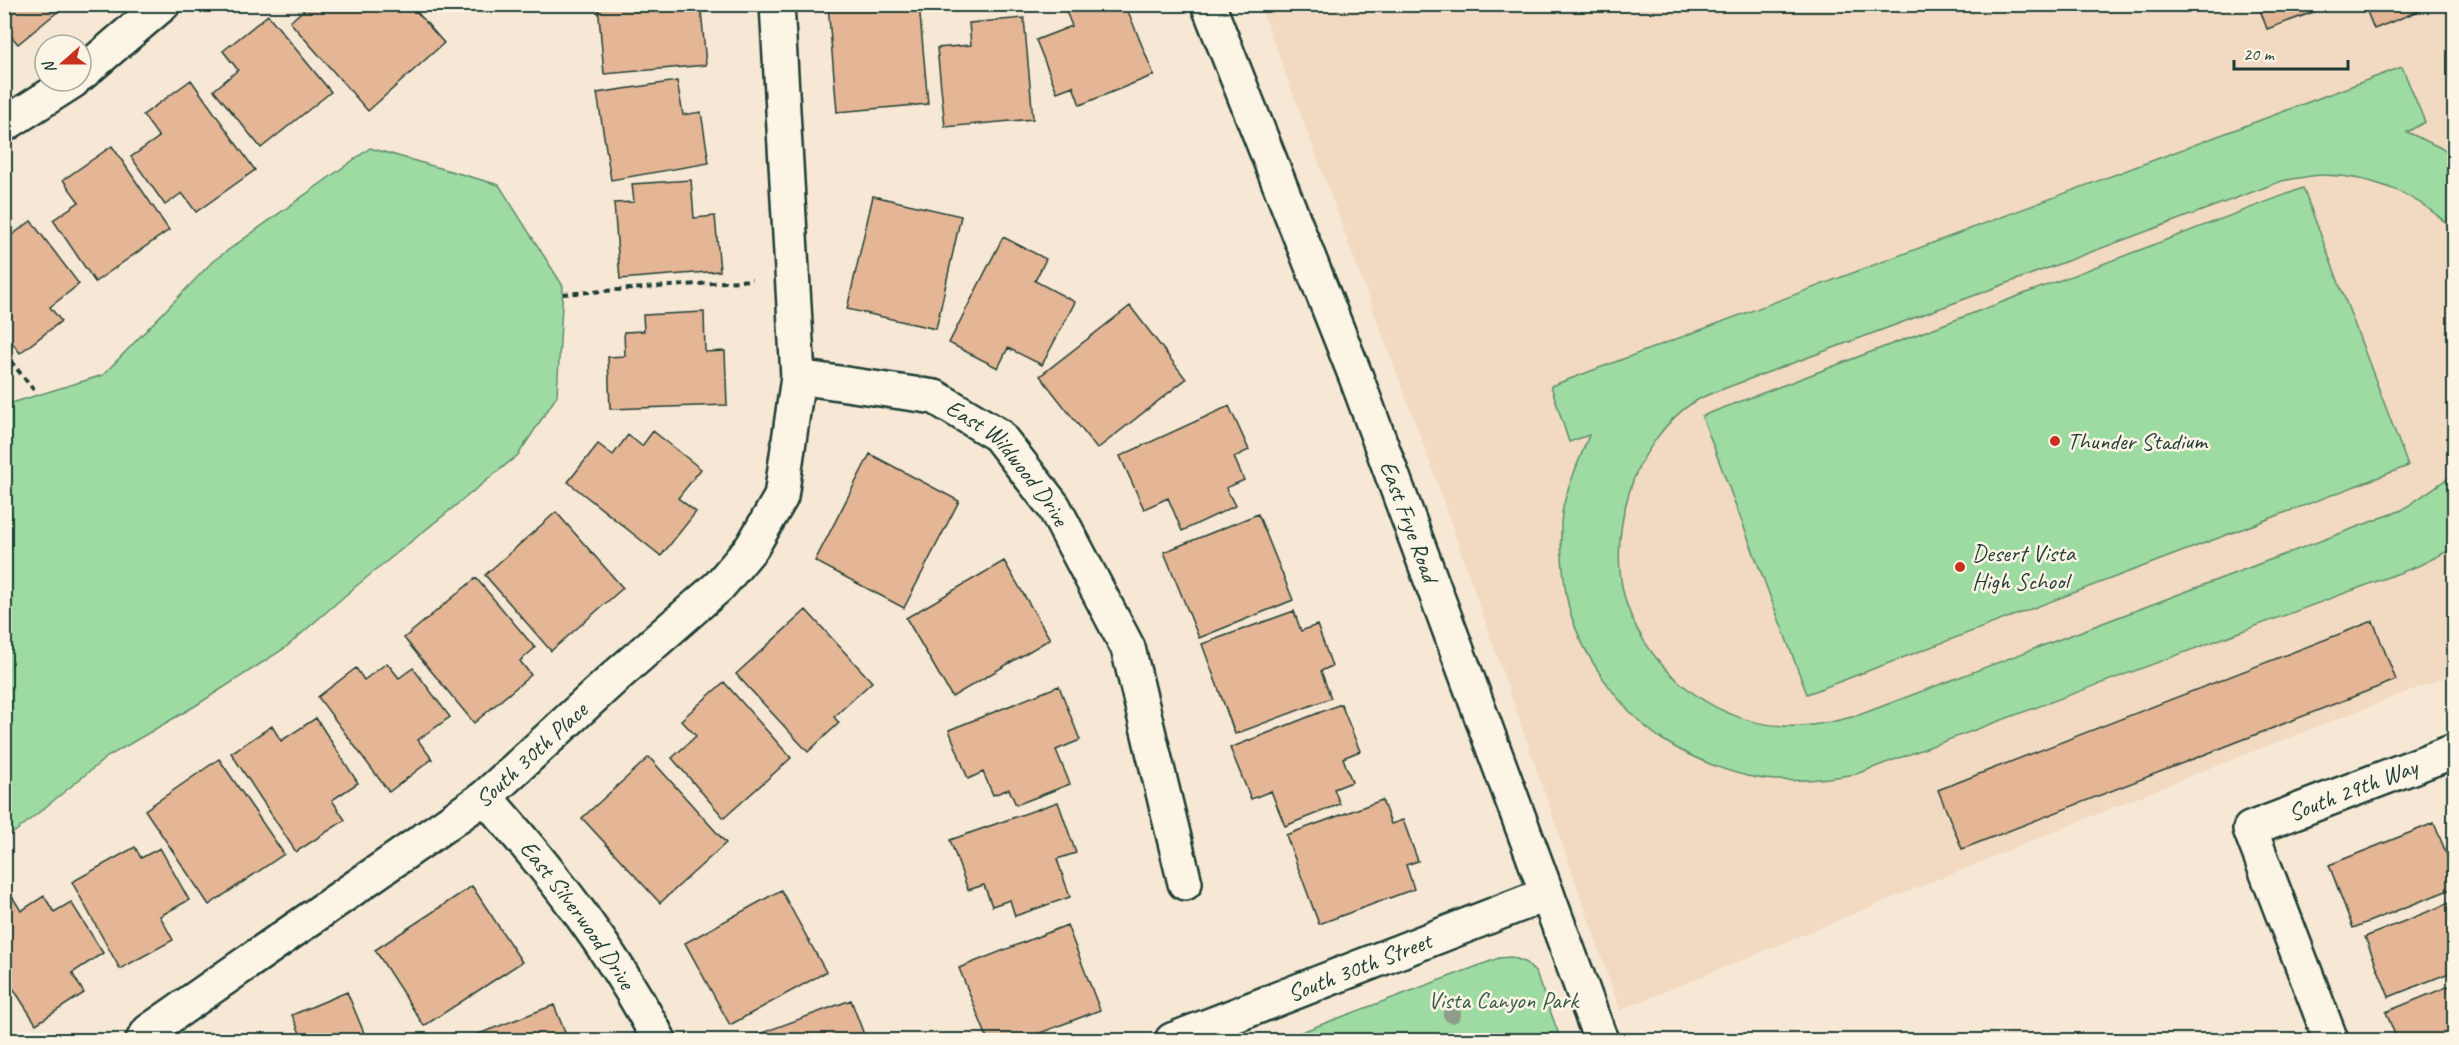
<svg xmlns="http://www.w3.org/2000/svg" width="2459" height="1045" font-family="Caveat,sans-serif">
<rect width="100%" height="100%" fill="#f7e8d5"/>
<filter id="ink" filterUnits="userSpaceOnUse"><feTurbulence type="fractalNoise" baseFrequency=".0167" numOctaves="2"/><feDisplacementMap in="SourceGraphic" scale="12" xChannelSelector="R" yChannelSelector="G"/><feConvolveMatrix kernelMatrix="1 2 1 2 8 2 1 2 1" color-interpolation-filters="sRGB"/></filter>
<g filter="url(#ink)">
<path fill="#f1d9c2" d="M1260,5h1194v669l-262,101 -572,235 -191,-550z"/>
<path fill="#9edba3" stroke="#5e8c6c" stroke-width="1.5" d="M2402,67l23,55 -18,10 34,16 13,10v73c-34,-36 -80,-55 -130,-56 -14,0 -29,4 -42,6l-551,205c-10,4 -20,7 -30,12 -33,17 -62,59 -72,95 -10,33 -13,65 -6,98 16,71 87,132 160,135 25,2 51,-4 76,-11l543,-205 52,-36v74l-36,18 -562,208c-36,6 -72,10 -109,2 -28,-7 -59,-20 -84,-36 -42,-28 -86,-90 -96,-141 -2,-10 -3,-21 -4,-31 -2,-19 -4,-41 0,-60 5,-24 17,-49 26,-73l-20,7 -18,-56z
M370,148l129,37 64,101 -6,110 -39,59 -163,132 -70,61 -90,58 -88,51 -102,83v-435l98,-30 110,-114z
M2303,188l105,278 -601,228 -105,-278z
M1511,957l14,5 11,11 25,67h-281l219,-82z"/>
<path fill="#e4b695" stroke="#1f3d34" stroke-width="1.5" d="M4,4h53l4,5 -43,35 -14,-16z
M310,4h100l34,39 -76,68 -78,-89z
M598,4h80v7l23,-2 5,56 -102,9z
M919,4l9,100 -91,8 -9,-107z
M1063,4h62l29,71 -74,30 -7,-19 -16,6 -21,-52 36,-14z
M2258,4h68l1,3 -60,22z
M2364,4h72l-62,25z
M268,15l63,77 -70,56 -47,-58 24,-20 -15,-19z
M1024,18l9,101 -88,8 -8,-79 34,-3 -2,-22z
M191,80l64,90 -59,42 -14,-19 -17,12 -34,-48 28,-20 -16,-22z
M677,81l6,34 18,-3 8,51 -98,17 -14,-87z
M112,146l57,84 -74,52 -42,-62 26,-18 -16,-22z
M691,180l3,38 21,-2 5,55 -100,8 -6,-76 20,-1 -2,-18z
M873,196l88,20 -25,113 -89,-20z
M31,221l48,63 -29,23 11,14 -41,32 -16,-21v-91z
M1003,237l43,22 -11,22 40,21 -33,63 -34,-17 -10,20 -49,-25z
M1130,306l56,73 -89,70 -57,-73z
M704,312l1,40 20,-1 2,54 -117,4 -2,-52 17,-1 -1,-24 20,-1 -1,-16z
M1229,406l20,44 -15,7 10,23 -18,8 9,18 -53,25 -14,-33 -24,11 -24,-53z
M653,431l48,38 -23,29 18,14 -35,44 -93,-74 30,-38 15,11 15,-20 14,11z
M870,454l89,47 -55,107 -89,-47z
M556,512l67,76 -72,63 -66,-76z
M1258,514l35,86 -94,38 -35,-86z
M1004,561l46,78 -98,58 -46,-79z
M476,578l59,70 -15,13 11,14 -57,48 -70,-85z
M806,610l66,72 -38,35 5,6 -31,29 -72,-78z
M1294,611l7,20 16,-6 15,41 -11,5 10,27 -96,36 -33,-90z
M2373,621l23,59 -434,169 -24,-59z
M387,663l12,15 14,-10 37,49 -32,23 14,19 -43,33 -71,-95 38,-29 8,12z
M724,682l67,76 -67,60 -52,-60 24,-22 -15,-16z
M1059,686l21,54 -24,10 14,34 -54,21 -7,-16 -16,6 -10,-23 -15,7 -19,-49z
M1341,704l19,47 -17,7 9,24 -18,7 6,15 -55,22 -14,-35 -20,8 -21,-51z
M316,718l42,65 -26,17 13,20 -49,32 -65,-99 41,-27 9,15z
M649,757l77,86 -66,60 -78,-85z
M219,759l65,95 -75,51 -64,-95z
M1382,800l9,24 12,-4 15,41 -12,4 8,24 -95,35 -33,-89z
M1058,802l18,51 -19,6 13,38 -55,19 -5,-16 -18,6 -8,-21 -16,5 -18,-50z
M2434,823l20,50v15l-101,40 -24,-63z
M135,847l6,11 19,-10 29,52 -29,16 13,24 -53,29 -48,-87z
M472,886l50,76 -98,64 -49,-76z
M781,890l45,82 -96,53 -45,-82z
M44,896l10,16 17,-10 32,51 -31,20 12,20 -48,31 -32,-50v-71l9,-5 8,13z
M2454,901v70l-65,26 -24,-60z
M1067,925l33,85 -78,30h-34l-29,-72z
M2454,984v56h-57l-11,-28z
M347,992l20,48h-64l-11,-25z
M851,1000l15,40h-123z
M554,1005l14,35h-105z"/>
<g fill="none" stroke-linecap="round" stroke-linejoin="round">
<defs>
<g id="minor">
<path id="s1" d="M1208,4l148,373 245,663"/>
<path d="M81,74l82,-70"/>
<path d="M4,125l69,-44"/>
<path id="s2" d="M798,377l137,20 63,38 56,72 74,141 57,235"/>
<path id="s3" d="M485,797c67,75 128,154 174,243"/>
<path id="s4" d="M143,1040l6,-9 336,-234 129,-119 105,-92 33,-39 29,-50 17,-120 -21,-373"/>
<path id="s5" d="M1172,1040l375,-146"/>
<path id="s6" d="M2331,1040l-81,-211 204,-78"/>
</g>
</defs>
<use href="#minor" stroke="#1f3d34" stroke-width="38"/>
<path stroke="#1f3d34" stroke-width="4" stroke-dasharray="6 4.5" stroke-linecap="butt" d="M563,294l189,-14
M4,353l30,37"/>
<use href="#minor" stroke="#fcf5e5" stroke-width="33"/>
</g>
<circle fill="#8e9c89" cx="1452" cy="1014" r="9"/>
</g>
<g fill="#c8321e" stroke="#fcf5e5" stroke-width="2">
<circle cx="2055" cy="441" r="6"/>
<circle cx="1960" cy="567" r="6"/>
</g>
<g text-anchor="middle" dominant-baseline="central" stroke-width="5" stroke-linejoin="round" paint-order="stroke">
<g font-size="24" fill="#1f3d34" stroke="#fcf5e5" text-anchor="start">
<text x="2067" y="441">Thunder Stadium</text>
<text x="1972" y="553">Desert Vista<tspan x="1972" dy="28">High School</tspan></text>
</g>
<g font-size="24" fill="#1f3d34" stroke="#fcf5e5">
<text stroke="none"><textPath href="#s2" startOffset="238">East Wildwood Drive</textPath></text>
<text stroke="none"><textPath href="#s1" startOffset="555">East Frye Road</textPath></text>
<text stroke="none"><textPath href="#s4" startOffset="483">South 30th Place</textPath></text>
<text stroke="none"><textPath href="#s6" startOffset="336">South 29th Way</textPath></text>
<text stroke="none"><textPath href="#s3" startOffset="150">East Silverwood Drive</textPath></text>
<text stroke="none"><textPath href="#s5" startOffset="201">South 30th Street</textPath></text>
</g>
<g font-size="24" fill="#385d4a" stroke="#fcf5e5">
<text x="1503" y="1000">Vista Canyon Park</text>
</g>
</g>
<rect width="2459" height="1045" fill="none" stroke="#fcf5e5" stroke-width="24"/>
<rect x="12" y="12" width="2435" height="1021" fill="none" stroke="#1f3d34" stroke-width="2" filter="url(#ink)"/>
<g transform="translate(63 63) rotate(249)"><circle r="28" fill="#fcf5e5" stroke="#a4ab9e" stroke-width="1.5"/>
<path d="M0-4.5L10 22L0 15L-10 22Z" fill="#c8321e"/>
<text y="-9" font-size="16" font-weight="bold" text-anchor="middle" fill="#1f3d34">N</text>
</g>
<path d="M2234 60v9h114v-9" fill="none" stroke="#1f3d34" stroke-width="3"/>
<text x="2243" y="60" font-size="18" fill="#1f3d34" stroke="#fcf5e5" stroke-width="4.5" paint-order="stroke">20 m</text>
</svg>
